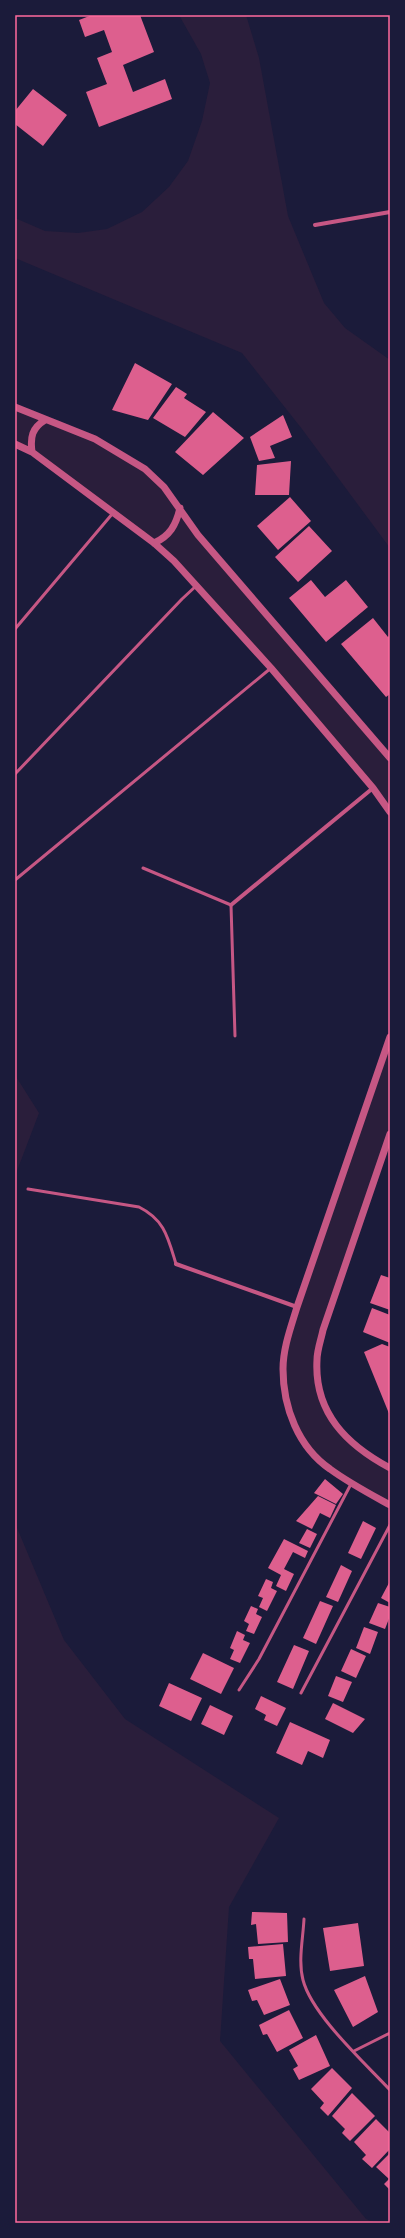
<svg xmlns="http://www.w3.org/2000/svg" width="405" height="2238" font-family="'Times New Roman',serif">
<rect width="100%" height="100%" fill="#1b1b3a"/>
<path fill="#2a1e3b" d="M179,15h67l13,43 29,158 36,87 21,25 45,32v188l-88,-119 -60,-76 -227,-95v-40l30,13 33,2 29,-4 35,-17 27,-25 19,-26 14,-40 8,-38 -9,-29z
M15,407l80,32 50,30 245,289v54l-17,-24 -199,-227 -85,-67 -74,-50z
M390,1037v97l-73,225 1,29 29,52 43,28v37l-76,-50 -26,-42 -5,-44 4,-27z
M15,1075l24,38 -24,63z
M15,1523l49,117 61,79 154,99 -50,89 -9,134 146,178 10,4h-361z"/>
<path fill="#dd5f8e" d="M92,15h48l14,37 -31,13 10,27 32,-13 7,20 -73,28 -13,-35 21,-8 -10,-26 15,-6 -8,-22 -19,7 -6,-17z
M33,89l34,26 -24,31 -28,-22v-13z
M135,363l37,21 -24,36 -36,-10z
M176,387l11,7 -3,4 22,14 -21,25 -32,-19z
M213,412l31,26 -41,37 -28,-23z
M283,415l9,22 -22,9 5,12 -16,3 -9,-24z
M291,461l-2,34h-34l2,-30z
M290,497l21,24 -33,29 -21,-24z
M309,526l23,25 -34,31 -23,-25z
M311,580l14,17 21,-17 22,27 -42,35 -37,-44z
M373,618l15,19 2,-2v59l-4,3 -45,-53z
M381,1275l9,3v32l-20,-7z
M372,1308l18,7v28l-27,-11z
M382,1344l8,3v69l-26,-64z
M325,1479l18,15 -7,10 -22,-11z
M318,1496l18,9 -6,13 -10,-5 -8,16 -16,-8z
M363,1521l13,7 -15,31 -13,-6z
M307,1529l10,5 -7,14 -11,-5z
M284,1539l24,12 -3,7 -12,-6 -9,17 10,5 -8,17 -10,-5 5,-11 -13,-7z
M341,1565l11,6 -14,31 -12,-5z
M266,1579l7,3 -2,6 6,3 -10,20 -8,-4 4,-9 -5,-2z
M390,1581v22l-9,-5z
M320,1601l13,5 -17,38 -13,-6z
M378,1603l12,4v9l-5,13 -16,-6z
M251,1606l7,3 -2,5 6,3 -8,17 -8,-3 3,-7 -5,-3z
M364,1627l14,5 -8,22 -14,-6z
M237,1631l8,4 -2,5 7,3 -10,20 -10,-4 4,-9 -4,-2z
M294,1645l15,6 -16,38 -16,-7z
M351,1649l15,7 -10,22 -15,-7z
M203,1653l31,15 -13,26 -31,-15z
M336,1676l16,6 -9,20 -15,-6z
M169,1683l33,15 -11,23 -32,-15z
M261,1696l25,12 -9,18 -13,-6 2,-5 -11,-6z
M333,1703l32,16 -12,14 -28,-14z
M210,1705l23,11 -9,19 -23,-11z
M290,1722l40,18 -7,18 -15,-7 -6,14 -26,-12z
M252,1912l35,1 1,29 -30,2 -2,-20 -5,1z
M358,1923l6,43 -34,5 -7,-43z
M283,1944l3,32 -31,3 -2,-20h-4l-1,-12z
M365,1976l13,36 -25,15 -19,-37z
M280,1979l10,26 -26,10 -7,-15 -5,1 -4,-11z
M289,2010l14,28 -26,14 -10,-18 -4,1 -4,-10z
M316,2035l14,31 -31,14 -6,-11 5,-3 -9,-16z
M332,2068l20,20 -24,28 -8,-8 4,-5 -13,-14z
M352,2093l23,23 -25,25 -8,-8 3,-4 -13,-13z
M376,2119l14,14v16l-18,19 -10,-9 4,-4 -12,-13z
M390,2153v37l-6,-6 5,-5 -13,-12z"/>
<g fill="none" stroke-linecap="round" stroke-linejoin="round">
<path stroke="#c65784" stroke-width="3" d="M15,629l98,-116
M15,774l167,-175 14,-13
M143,868l88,37 4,131
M15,880l256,-212
M28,1189l111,18c26,13 29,31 37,57
M239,1690l20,-31 92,-175
M301,1693l89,-168
M304,1919c-1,20 -6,42 -1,61 9,35 62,83 87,110
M354,2051l36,-18"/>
<path stroke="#c65784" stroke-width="4" d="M315,225l75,-13
M231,905l142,-117
M176,1264l121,43"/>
<path stroke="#c65784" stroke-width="7" d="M15,407l80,32 50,30 19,18 34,48 192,223
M15,444l17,8 122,91 20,18 97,107 102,120 17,24
M32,452c-2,-15 0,-24 13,-32
M154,543c16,-7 22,-18 26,-35
M390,1037l-93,270c-6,20 -14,41 -14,62 0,38 15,78 47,100 19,14 40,25 60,36
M390,1134l-67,196c-2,10 -6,20 -6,30 -3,53 30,85 73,108"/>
</g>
<rect width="405" height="2238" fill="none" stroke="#1b1b3a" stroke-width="32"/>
<rect x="16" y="16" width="373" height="2206" fill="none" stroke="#ff6b9d" stroke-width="1.5"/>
</svg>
